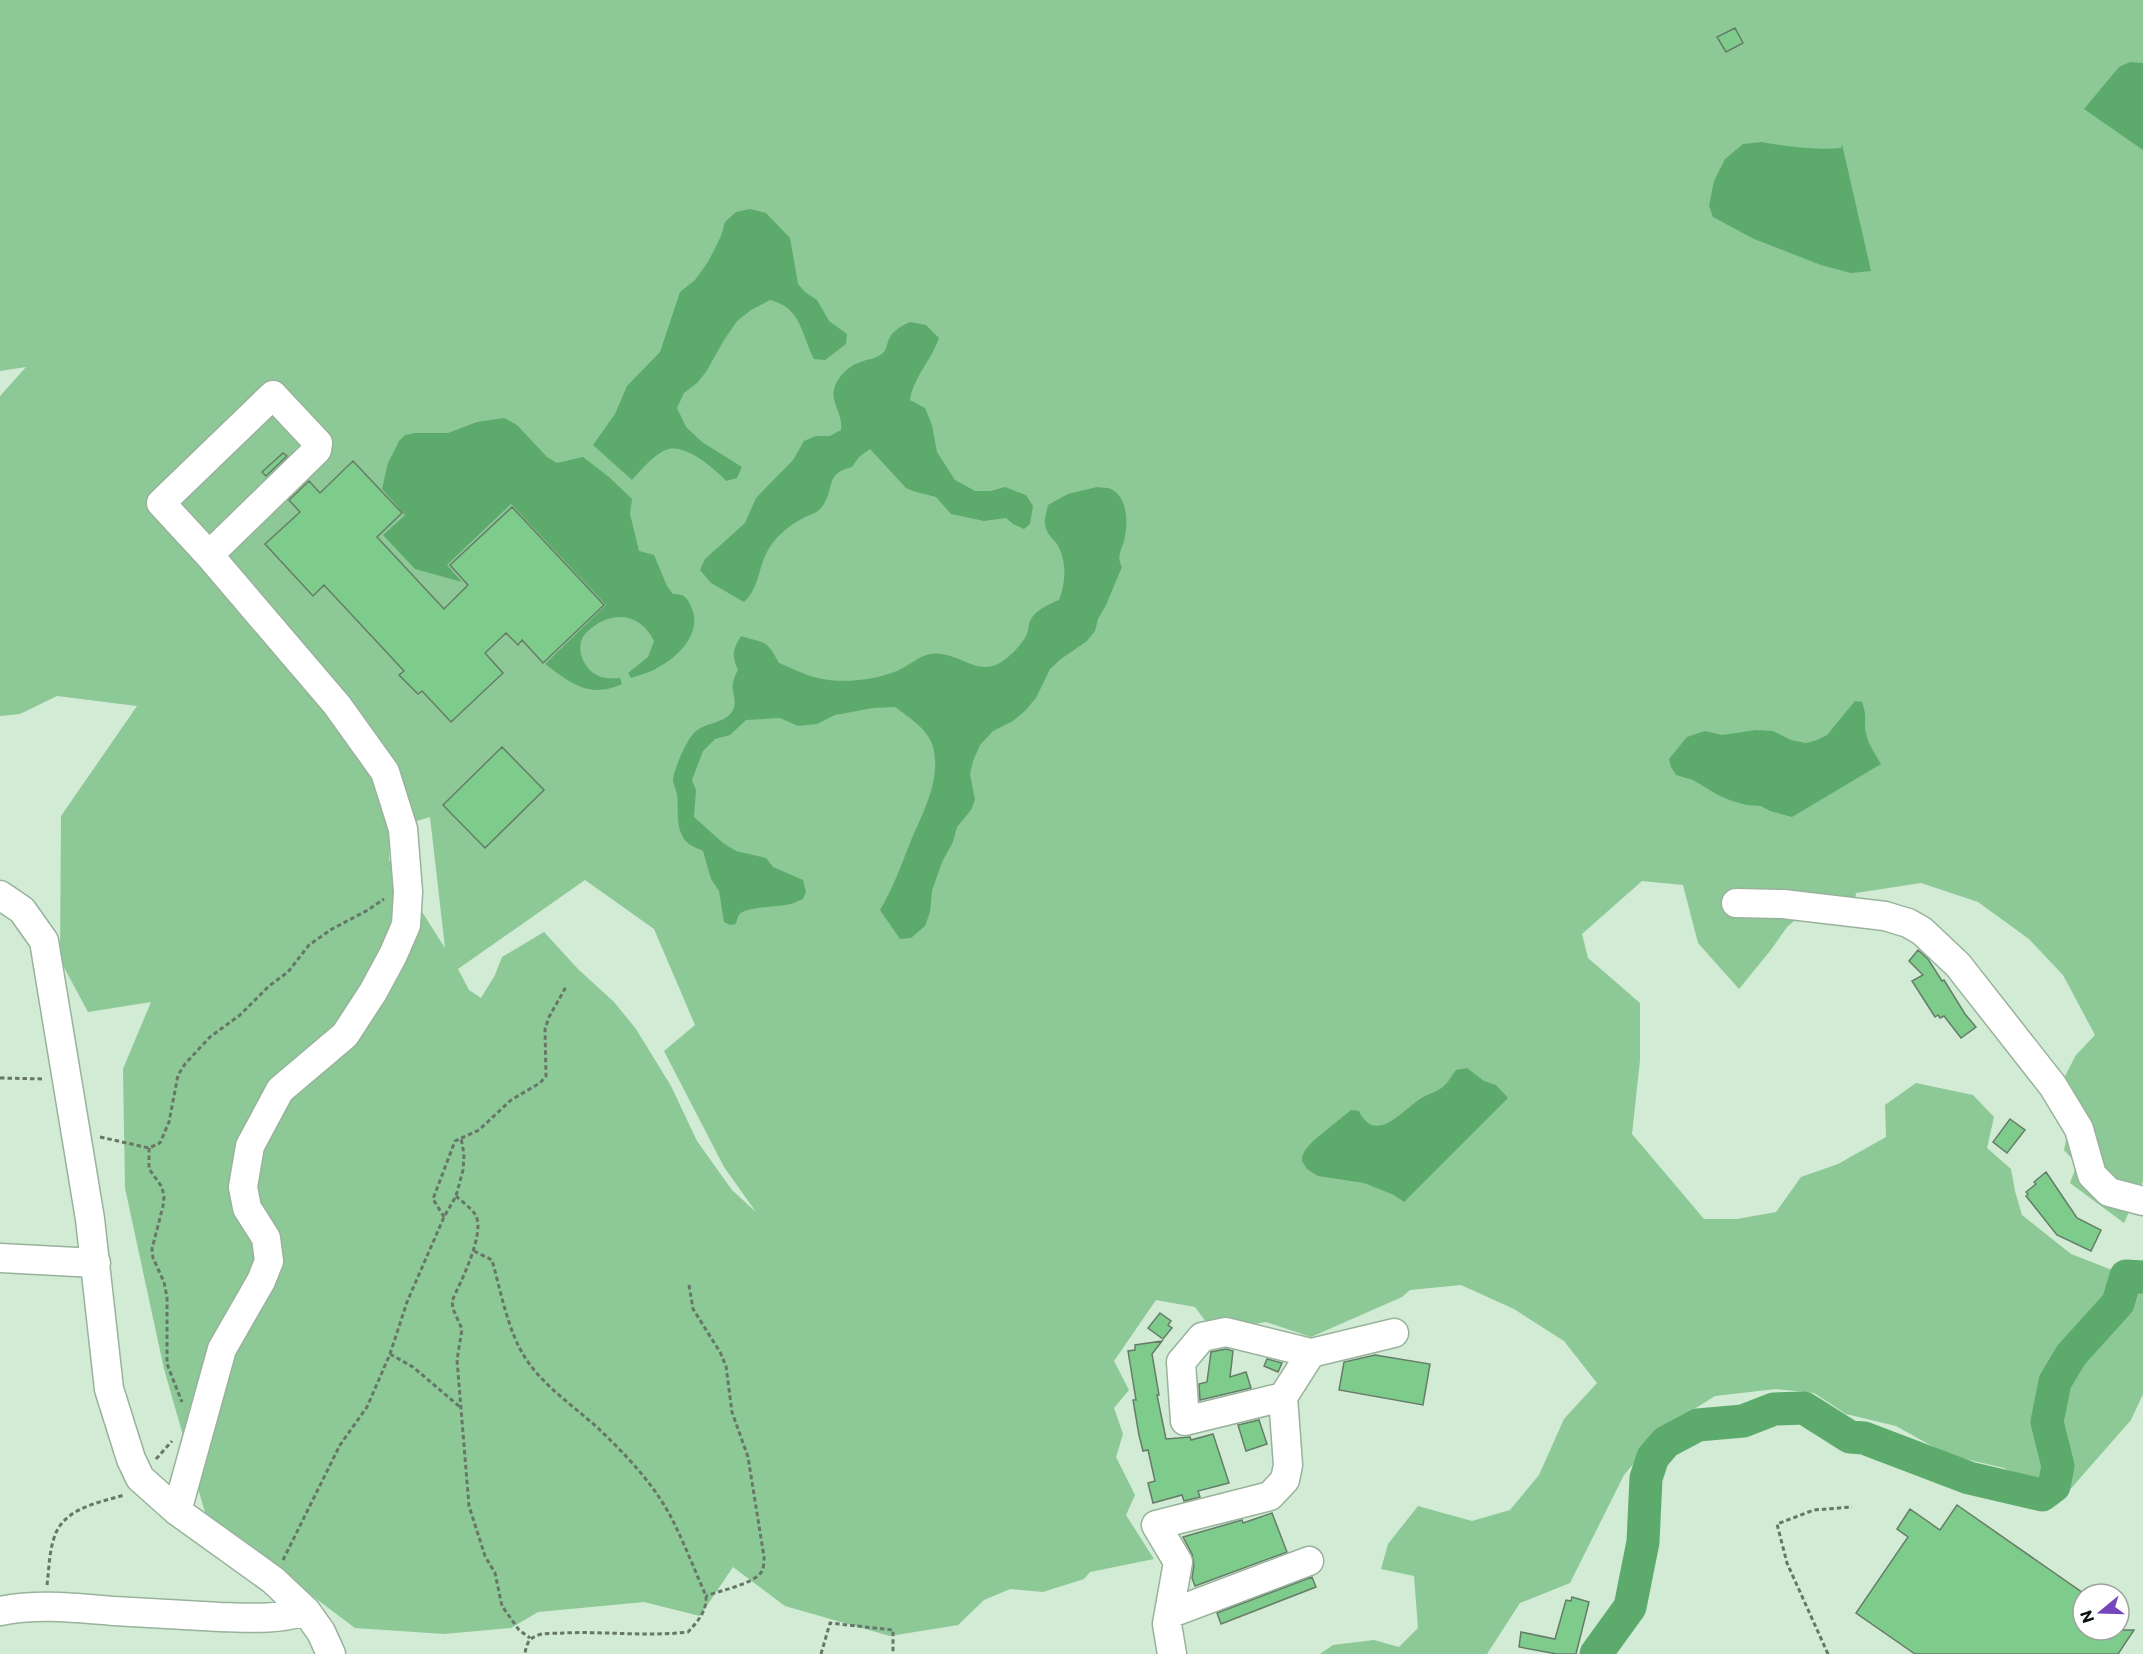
<svg xmlns="http://www.w3.org/2000/svg" width="2143" height="1654" font-family="Commissioner,sans-serif">
<rect width="100%" height="100%" fill="#d1ebd4"/>
<path fill="#8dc897" fill-rule="evenodd" d="M0,0h2143v1181l-19,42 -54,-40 7,-19 -13,-14 11,-52 -10,-22 11,-21 19,-20 -32,-60 -34,-36 -51,-37 -57,-19 -65,10 -2,16 -39,-6 -28,24 -17,24 -31,38 -41,-46 -15,-58 -41,-4 -60,53 6,24 52,45v57l-8,74 72,85h33l39,-7 25,-35 37,-13 48,-27 -1,-32 31,-22 57,12 21,22 -7,31 24,21 4,22 7,24 49,39 72,28v112l-12,26 -71,81 -56,-33 -56,-13 -52,-29 -50,-12 -32,-21 -38,-4 -61,7 -51,32 -40,47 -54,108 -50,20 -33,51h-167l13,-9 41,-5 25,7 19,-19 -4,-52 -33,-7 7,-25 30,-38 54,15 38,-11 29,-35 25,-56 33,-36 -33,-42 -50,-32 -53,-24 -51,5 -8,7 -91,40 -45,-15 -23,4h-34l-14,-19 -39,-7 -42,61 15,29 -15,18 9,26 -7,23 19,38 -9,20 28,44 -64,13 -6,7 -41,13 -33,-3 -26,11 -26,25 -68,11 -105,-30 -52,-39 -33,49 -56,-14 -106,10 -27,16 -67,6 -89,-6 -149,-112 -42,-147 -39,-181 -2,-119 28,-67 -63,10 -28,-52 1,-144 76,-110 -80,-10 -37,18 -20,2v-320l26,-29 -26,4zM430,817l15,131 -56,-88 1,-31zM585,880l69,49 41,96 -31,26 60,116 32,45 -24,-22 -35,-49 -26,-55 -35,-57 -22,-27 -36,-33 -34,-37 -42,25 -7,18 -14,23 -12,-8 -11,-21z"/>
<path fill="#5daa6d" d="M2130,62l13,1v87l-59,-41 35,-42z
M1762,142c26,5 51,8 79,6l1,-4 29,127 -20,2 -30,-8 -67,-26 -41,-22 -4,-11 5,-25 11,-22 18,-15z
M750,209l16,4 24,25 8,46 7,8 12,8 12,21 18,13 -1,10 -21,16 -11,-1c-13,-25 -12,-51 -44,-59l-19,10 -14,11 -13,19 -18,32 -9,11 -13,10 -7,15 9,19 16,15 40,25 -5,11 -11,3c-11,-12 -39,-36 -57,-32 -12,2 -29,22 -37,31l-39,-35 22,-31 12,-28 33,-34 20,-60 15,-12 13,-18 13,-26 4,-14 11,-10z
M910,322l16,3 13,13c-8,23 -25,38 -29,62l15,8 7,17 5,27 18,28 20,11h16l14,-4 21,8 7,11 -3,18 -6,5 -11,-5 -7,-6 -22,3 -33,-7 -15,-17 -23,-6 -7,-3 -36,-39 -11,8 -7,10c-29,7 -16,23 -31,41 -4,5 -11,7 -16,9 -17,9 -32,21 -40,39 -7,16 -7,33 -21,46l-33,-19 -11,-13 5,-11 40,-36 11,-25 37,-38 11,-19 12,-5h14l11,-6c2,-17 -10,-26 -7,-40 2,-11 14,-24 24,-27 9,-4 19,-4 26,-11 3,-4 3,-9 5,-13 4,-9 13,-13 21,-17z
M504,418l13,7 30,32 10,6 26,-6 26,20 23,22 -2,15 9,37 15,4 13,31 6,8c12,0 15,4 19,15 10,24 -14,49 -35,59 -8,5 -18,7 -26,10l-3,-5 20,-16 6,-16c-14,-29 -43,-31 -66,-10 -16,14 -5,40 13,46 6,2 13,1 19,1l2,6c-34,15 -51,-1 -77,-20l61,-59 -95,-101 -64,61 15,17 -47,-13 -32,-34 22,-20 -23,-26 6,-26 11,-22 6,-6 10,-2h33l29,-11z
M1097,487c4,1 10,0 14,2 16,8 17,31 14,47 -1,11 -10,19 -3,31l-16,38 -8,14 -3,12 -8,10 -26,18 -11,10 -14,29 -11,13 -12,10 -20,10 -13,14 -7,16 -3,13 5,26 -4,10 -14,17 -4,15 -11,20 -10,29 -2,21 -5,14 -14,12 -11,1 -20,-29c13,-22 21,-44 30,-67 12,-29 30,-60 24,-92 -3,-20 -24,-33 -39,-44l-22,1 -38,7 -18,9 -19,2 -18,-8 -34,2 -16,15 -15,4 -12,12 -11,29 4,10 -2,27 29,26 13,8 30,7 7,9 30,13 3,12 -3,7c-5,2 -12,6 -18,6 -9,2 -40,2 -46,10 -2,2 -2,6 -3,9l-6,1 -6,-3 -5,-31 -8,-12 -8,-28c-6,-3 -15,-6 -19,-12 -9,-14 -5,-30 -7,-45 -1,-5 -4,-10 -4,-14 1,-11 13,-39 21,-47 10,-11 32,-9 39,-23 6,-14 -7,-19 5,-40 -7,-15 -5,-21 3,-34 24,8 25,2 38,27 13,5 25,12 39,15 25,6 58,2 81,-8 15,-7 24,-19 42,-16 20,2 37,20 57,10 11,-6 23,-18 29,-30 2,-4 1,-9 3,-13 6,-12 18,-16 29,-21 7,-18 8,-39 -2,-56 -5,-6 -11,-11 -12,-20 -1,-5 2,-13 3,-19l20,-11z
M1855,701l7,1c4,12 3,13 3,25 1,14 9,25 16,37l-89,53 -22,-6 -9,-5 -14,-1 -15,-4 -14,-6 -25,-15 -17,-5 -5,-8 -2,-8 18,-22 18,-6 17,4 34,-5 17,1 18,9 15,3 11,-3 10,-5z
M1467,1068l17,13 12,4 12,13 -104,104 -10,-7 -30,-12 -46,-7 -11,-7 -5,-8v-4l3,-7 8,-9 38,-31 8,1c16,34 43,0 61,-12 7,-5 18,-7 25,-14 4,-4 7,-10 11,-15z"/>
<g fill="none" stroke-linecap="round" stroke-linejoin="round">
<path stroke="#5daa6d" stroke-width="33" d="M1596,1654l34,-47 13,-65 3,-64 7,-21 13,-15 32,-17 45,-4 31,-12 30,-1 46,29 14,1 105,40 73,17 12,-9 4,-20 -11,-44 8,-40 16,-27 47,-52 8,-27 17,1"/>
</g>
<path fill="#7ecc8c" stroke="#657d68" stroke-width="1.5" d="M1735,28l8,15 -17,9 -9,-15z
M283,453l4,3 -21,20 -4,-4z
M353,461l49,52 -25,24 67,72 24,-24 -18,-20 62,-58 92,98 -61,58 -21,-23 -4,5 -12,-12 -21,20 18,20 -52,49 -29,-31 -4,3 -19,-19 5,-4 -80,-86 -11,11 -48,-52 35,-32 -11,-12 20,-19 11,12z
M502,747l42,43 -59,58 -42,-43z
M1918,950l10,9 14,22 2,-1 21,34 11,13 -15,11 -17,-22 -4,2 -2,-3 -3,2 -23,-36 11,-6 -14,-14z
M2010,1119l15,11 -18,23 -14,-11z
M2046,1172l31,46 24,12 -10,21 -34,-16 -31,-39 2,-2 -2,-2 10,-8 -2,-2z
M1160,1313l11,8 -3,4 4,3 -9,11 -15,-11z
M1162,1341l-10,13 7,41h-2l9,44 24,-2 1,3 22,-6 16,49 -31,8 2,6 -16,4 -2,-6 -29,8 -5,-20 7,-2 -7,-31 -5,1 -4,-16 -6,-35h3l-8,-49 7,-1v-5z
M1226,1349l7,2 -3,26 16,-5 5,16 -51,12 -1,-16 8,-2 4,-30z
M1375,1355l55,9 -7,41 -84,-15 5,-28z
M1267,1359l15,4 -4,9 -14,-6z
M1259,1420l8,24 -21,7 -8,-26z
M1957,1505l126,88v37h51l-16,24h-203l-59,-41 52,-76 -11,-8 13,-20 30,21z
M1272,1513l15,39 -92,34 -3,-8 2,-13 -2,-11 -9,-17 59,-17 1,3z
M1312,1577l4,10 -95,37 -4,-11z
M1572,1597l17,5 -13,52h-19l-38,-7 2,-15 34,7 11,-39 5,1z"/>
<g fill="none" stroke-linecap="round" stroke-linejoin="round">
<defs>
<path id="minor" d="M0,895l22,15 22,31 46,278 19,170 22,70 9,19 37,33 96,69 33,31 15,21 10,22
M1736,903l47,1 102,12 23,7 14,8 36,34 95,121 26,43 13,46 17,17 34,9
M0,1258l96,5
M1283,1397l28,-44 83,-20
M177,1511l45,-162 39,-68 8,-20 -3,-23 -19,-30 -4,-21 7,-41 30,-56 65,-55 28,-43 20,-37 13,-30 2,-33 -5,-63 -18,-57 -48,-67 -128,-150 -48,-52 112,-108 45,48 -1,7 -108,105
M0,1611c37,-8 77,-3 114,0 36,2 71,4 106,6 31,1 56,3 86,-6
M1169,1614l140,-53
M1172,1654l-5,-30 11,-62 -22,-37 114,-29 15,-16 3,-15 -5,-68 -98,24 -4,-59 21,-25 24,-5 85,21"/>
</defs>
<use href="#minor" stroke="#98b29c" stroke-width="31"/>
<path stroke="#667768" stroke-width="3" stroke-dasharray="4.5 3" stroke-linecap="butt" d="M0,1078l45,1
M100,1137l49,11 11,-5 9,-21 9,-47 7,-11 25,-27 30,-22 29,-29 19,-14 21,-27 23,-16 36,-19 16,-11
M149,1148v21l13,18 2,10 -1,9 -11,43 1,9 11,24 3,15v67l15,38
M456,1196c6,6 16,12 20,20 9,19 -16,67 -24,85l1,8 9,20 -5,31 12,146 16,50 10,17 7,33 17,24 11,8
M444,1217l-11,-18 22,-58 24,-11 32,-30 29,-17 6,-7 -1,-47 4,-12 18,-32
M474,1251l18,9c9,32 16,72 34,99 19,29 51,49 76,73 27,26 54,55 71,89 12,24 22,50 33,75 1,15 -8,25 -18,36 -42,5 -83,-1 -125,1 -8,1 -19,-1 -27,3 -8,3 -10,10 -11,18
M689,1285l4,24 27,43 6,14 6,46 16,45 16,100c0,4 0,10 -2,14 -7,13 -41,19 -56,25
M390,1354l23,13 47,40
M156,1459l16,-18
M283,1560l57,-115 27,-38 23,-53 17,-52 37,-85 12,-21 7,-26 1,-16 -3,-16
M47,1585c2,-15 2,-32 7,-47 9,-30 44,-35 70,-43
M821,1654l9,-31 63,7v24
M1828,1654l-41,-91 -10,-39 37,-14 38,-3"/>
<use href="#minor" stroke="#fff" stroke-width="28"/>
</g>
<g transform="translate(2101 1612) rotate(251)"><circle r="28" fill="#ffffff" stroke="#9da19e" stroke-width="1.5"/>
<path d="M0-4.5L10 22L0 15L-10 22Z" fill="#7746bd"/>
<text y="-9" font-size="16" font-weight="bold" text-anchor="middle" fill="#0b140d">N</text>
</g>
</svg>
